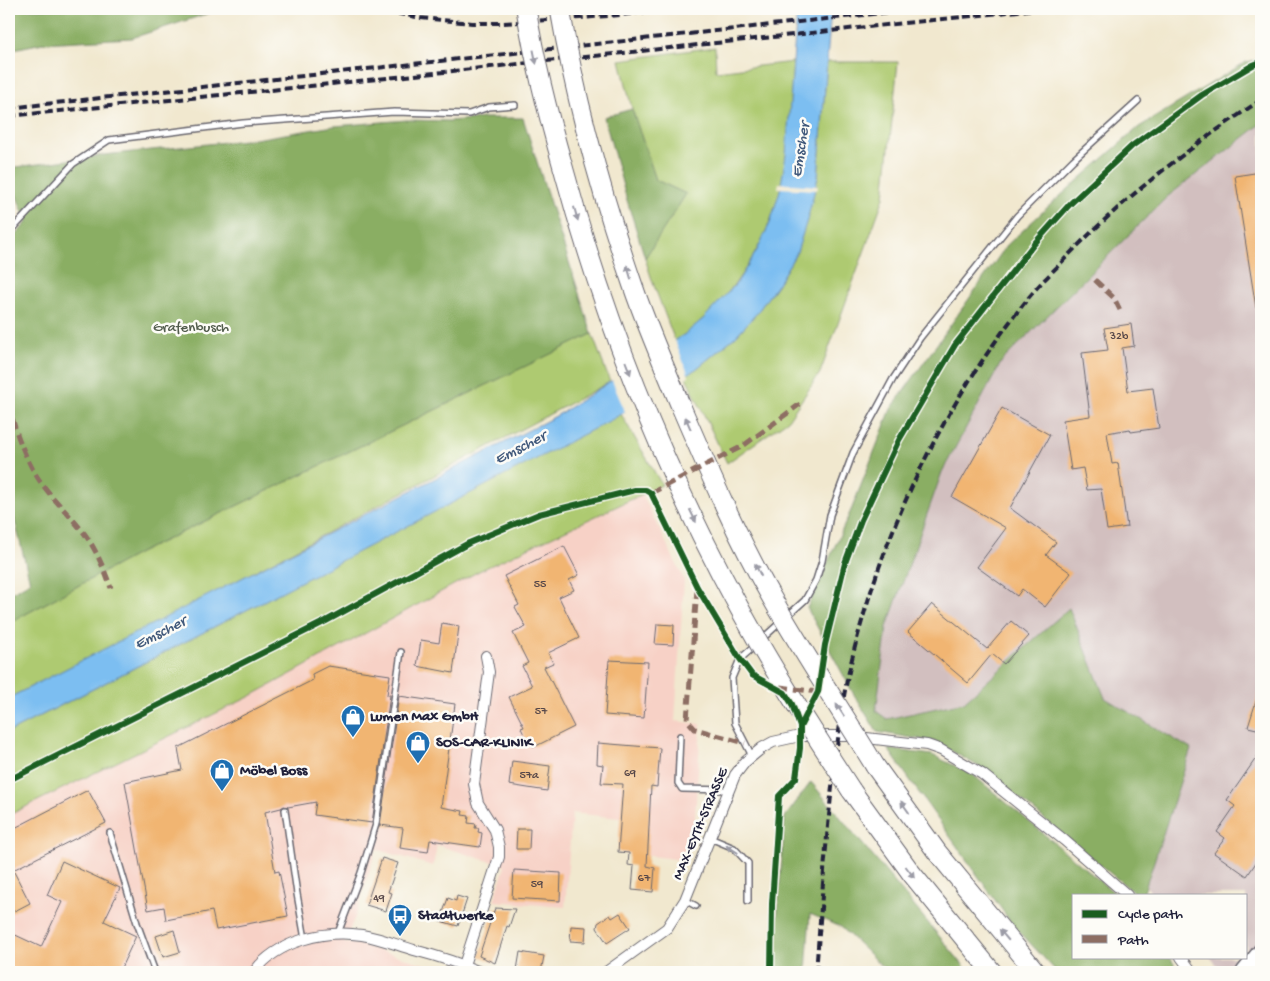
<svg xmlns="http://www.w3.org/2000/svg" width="1270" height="981" font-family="'Gochi Hand',sans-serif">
<rect width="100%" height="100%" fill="#fdfcf7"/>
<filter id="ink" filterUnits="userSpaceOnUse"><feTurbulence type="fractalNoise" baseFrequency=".02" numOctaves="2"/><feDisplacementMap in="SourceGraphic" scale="10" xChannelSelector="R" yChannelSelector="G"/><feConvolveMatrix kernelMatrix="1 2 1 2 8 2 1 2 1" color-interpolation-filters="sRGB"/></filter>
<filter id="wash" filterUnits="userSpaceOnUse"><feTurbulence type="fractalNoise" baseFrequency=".0096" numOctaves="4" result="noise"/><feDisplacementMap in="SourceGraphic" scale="20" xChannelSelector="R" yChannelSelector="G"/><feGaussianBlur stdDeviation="1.12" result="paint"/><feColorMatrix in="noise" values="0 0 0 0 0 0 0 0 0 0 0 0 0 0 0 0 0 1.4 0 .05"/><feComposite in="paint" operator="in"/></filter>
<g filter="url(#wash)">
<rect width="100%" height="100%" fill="#f1e8cf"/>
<path fill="#f7d1c6" d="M642,494l42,85 -9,142 26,3 -7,110 -11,26 -65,-8 2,-34 -48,-5 -7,94 -71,-6 11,-35 -68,-21 -4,21 -57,-17 -21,68 -11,26 15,1 91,28h-441v-157l230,-113 240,-131z"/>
<path fill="#d2bfbf" d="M1261,124v848h-38l-13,-15h36v-62h-93l-7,-9 45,-137 -86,-51 -36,-90 -105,94 -77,17 -11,-8 11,-84 55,-155 60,-111 165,-164z"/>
<path fill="#aeca71" stroke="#687656" d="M715,47l1,24 77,-9c-3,43 -3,88 -13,129 -15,59 -54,116 -105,150l-22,-58 -8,-25 41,-64 -30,-14 -24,-71 -12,-49z
M827,62h71l-14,135 -64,176 -32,47 -61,43 -42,-88 11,-6 39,-32 21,-23 21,-29 20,-33 21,-75z
M592,334l18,48 -413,220 -188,96v-75l130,-70z
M621,414l41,71 -183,86 -230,126 -240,118v-83l203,-104z"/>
<path fill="#8aae63" stroke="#56684f" d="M9,9h213l-90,29 -89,5 -34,7z
M1261,59v65l-94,73 -165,164 -60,111 -55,155 -11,84 11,8 77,-17 105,-94 36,90 86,51 -48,146h-6l-154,-126 -47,-27 -59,-10 -24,-39 -46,-85 45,-100 39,-99 116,-164 43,-40 89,-78 107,-65z
M632,109l24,71 30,14 -41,64 -19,-61 -22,-80z
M485,118h38l69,216 -453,219 -130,70v-29l21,-12 -21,-85v-254l18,-21 -18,-45v-9l95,-13 151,-16 79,-13 73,-6 42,1z
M888,749l44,6 40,19 145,121h-43v62h95l11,15h-123l-45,-48z
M811,782l158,190h-81l-47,-45 -31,-13 -4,58h-33l12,-155z"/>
<path fill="#7bbef1" stroke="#4e7096" d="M797,9h34l-13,168 -10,40 -11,35 -20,33 -21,29 -21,23 -39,32 -83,50 -401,209 -203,104v-34l547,-282 129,-82 19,-16 32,-34 20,-32 14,-29 10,-33 6,-35z"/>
<path fill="#f1e8cf" d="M779,183l39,3 -1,4 -39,-2z
M674,338l15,38 -63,38 -15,-36z"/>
<g id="blocks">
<path fill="#f1b572" d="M1261,172v136h-5l-21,-132z
M1131,324l3,22 -12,2 6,43 25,-3 6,40 -28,4 -1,-3 -23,4 5,31 6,-1 9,64 -20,3 -6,-41 -14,1 -4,-22 -12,2 -8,-50 27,-4 -8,-63 26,-3 -4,-22z
M1002,408l48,27 -40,73 46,34 -10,13 25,18 -26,34 -23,-18 -5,7 -40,-29 29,-39 -54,-31z
M564,546l15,29 -10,5 5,10 -15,7 20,41 -31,15 5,10 -9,4 30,60 -40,20 -4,-7 -3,1 -6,-13 3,-1 -15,-30 23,-11 -10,-20 6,-3 -15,-30 13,-6 -11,-20 4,-2 -15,-29z
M932,604l55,45 24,-28 18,15 -25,28 -12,-10 -24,29 -60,-51z
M442,623l17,3 -6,47 -36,-7 4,-26 18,3z
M657,624l17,1 -1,20 -18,-1z
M609,660l39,2 -4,56 -39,-3z
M328,666l62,9 -3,20h3l-18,128 -58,-8 2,-13 -28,5 -4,-1 -3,2 -16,4 10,60 4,-1 9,45 -72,14 -4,-19 -46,9 -2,-13 -16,3 -23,-128 57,-12 -4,-22 135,-68 -1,-6z
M1259,692h2v38l-13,-3z
M399,696l56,8 -14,103 22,4 -1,4 7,1 -1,7 8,1 -1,4h4l-1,4 4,1 -2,14 -50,-7 -2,12 -28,-4 3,-20 -23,-3z
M598,743l62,5 -3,39 -6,-1 -4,80 8,2 -2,24 -21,-2 2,-24 -6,-1 1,-12 -11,-1 5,-68 -22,-1 2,-18 -6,-1z
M1261,751v104l-14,21 -33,-23 11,-15 -8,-6 18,-26 -8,-6z
M512,761l38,5 -3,25 -38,-6z
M88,790l18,33 -93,47 17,33 -21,11v-83z
M517,829h13l-1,20h-13z
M382,858l16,5 -10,29 4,1 -6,18 -20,-6z
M62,861l58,27 -16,33 32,15 -17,36h-110v-40l32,15 21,-45 -15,-7z
M514,870l47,3 -1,28 -48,-3z
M457,896l10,3 -9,27 -18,-5 8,-23 8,3z
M495,908l20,1 -6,18 -2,-1 -12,37 -16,-7z
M620,913l10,15 -23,15 -10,-15 1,-5 12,-8 2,3z
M571,926l15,1 -1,15 -15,-1z
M174,930l6,22 -17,5 -7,-21z
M520,952l24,4 -3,16 -24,-2z"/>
</g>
</g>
<g filter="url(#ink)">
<use href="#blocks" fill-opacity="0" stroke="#6a676f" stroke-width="1"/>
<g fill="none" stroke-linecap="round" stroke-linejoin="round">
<defs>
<path id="lane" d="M9,233l64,-69 36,-24 134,-17 151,-11 75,2 20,-7 26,-2
M762,639l43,-39 11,-20 6,-19 8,-46 23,-62 40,-74 27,-41 97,-122 56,-56 65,-59
M680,736l-2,47 4,6 47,1
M752,756l-17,-33 -3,-45 8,-19 16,-14
M285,810l12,84 8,45
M110,833l27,90 18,49
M710,838l24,10 14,15v38
M685,900l11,6
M338,933l23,-60 15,-49 25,-172"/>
<path id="street" d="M1181,957l11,15
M464,965l35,-108v-10l-4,-17 -17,-27 -4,-19 15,-112 -3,-16
M254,972c23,-31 71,-43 108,-37 18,3 35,10 52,15 23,6 45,13 66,22
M606,972l61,-44 18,-28 50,-125 10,-13 17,-14 11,-6 27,-6h49l78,9 14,5 41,24 82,66 63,55"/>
<path id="secondary" d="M1244,972l17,-21"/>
<path id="highway" d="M875,766l62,86 99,120
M851,790l61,84 80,98"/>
</defs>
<use href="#lane" stroke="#6a676f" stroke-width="8"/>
<use href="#street" stroke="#6a676f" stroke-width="12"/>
<use href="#secondary" stroke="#6a676f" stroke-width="18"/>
<use href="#highway" stroke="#6a676f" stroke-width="21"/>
<use href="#lane" stroke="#fff" stroke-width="5"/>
<use href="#street" stroke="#fff" stroke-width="10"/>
<use href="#secondary" stroke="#fff" stroke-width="15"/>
<use href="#highway" stroke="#fff" stroke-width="19"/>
<path stroke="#22223b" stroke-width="4" stroke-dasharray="8 4" stroke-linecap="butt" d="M373,9l48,9 51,5h31l106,-7 69,-7
M773,13l41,-4
M9,108l909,-99
M9,116l312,-31 716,-76
M816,972c6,-75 11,-151 21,-226 3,-20 5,-41 9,-61 30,-141 93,-277 184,-389 8,-10 18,-20 28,-30 60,-64 130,-118 203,-166"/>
<defs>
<path id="highway-bridge" d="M526,9c9,53 22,106 37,158 45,167 111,328 197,478 28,49 60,97 91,145
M560,9c16,93 42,187 73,277 14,41 32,82 49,123 28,65 56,130 91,191 32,56 68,110 102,166"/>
</defs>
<use href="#highway-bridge" stroke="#6a676f" stroke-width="21" stroke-linecap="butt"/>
<use href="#highway-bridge" stroke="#fff" stroke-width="19"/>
<path stroke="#8d6e63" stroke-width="5" stroke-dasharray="10 5" stroke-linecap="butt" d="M1095,280l19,18 6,12
M9,404c4,21 12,43 22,62 13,26 35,44 53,67 12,16 20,36 27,55
M651,493l92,-47 57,-42
M697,589l-10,131 8,9 50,14
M780,687l38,5 -2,4"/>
<defs>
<path id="cycleway" d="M9,780l317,-159 143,-78 70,-29 96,-24h11l5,3 46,94 43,72 12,16 33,18 7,11 8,23
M771,972l1,-68 7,-108 17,-18 4,-30v-21l18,-35 7,-47 20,-82 16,-43 38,-80 56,-95 79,-101 36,-40 62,-58 70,-51 51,-30 8,-3"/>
</defs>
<use href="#cycleway" stroke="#fdfcf7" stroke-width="9"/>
<use href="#cycleway" stroke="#1b5e20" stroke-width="6"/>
</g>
<defs><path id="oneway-solid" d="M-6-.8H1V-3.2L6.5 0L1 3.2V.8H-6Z" transform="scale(1.25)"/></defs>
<g fill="#9c9ca7">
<use href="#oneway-solid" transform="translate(535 57) rotate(78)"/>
<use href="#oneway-solid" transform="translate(576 214) rotate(74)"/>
<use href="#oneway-solid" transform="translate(629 272) rotate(-107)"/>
<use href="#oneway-solid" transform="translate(628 368) rotate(69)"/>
<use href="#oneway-solid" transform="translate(688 423) rotate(-113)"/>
<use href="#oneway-solid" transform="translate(693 516) rotate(64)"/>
<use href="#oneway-solid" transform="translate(758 570) rotate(-117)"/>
<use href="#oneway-solid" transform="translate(840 710) rotate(-123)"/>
<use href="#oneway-solid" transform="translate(905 807) rotate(-125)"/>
<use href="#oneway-solid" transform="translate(732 849) rotate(-147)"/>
<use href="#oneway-solid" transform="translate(910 872) rotate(53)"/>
<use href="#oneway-solid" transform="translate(1004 935) rotate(-130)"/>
</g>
</g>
<defs>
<symbol id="shop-pin" viewBox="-11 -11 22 30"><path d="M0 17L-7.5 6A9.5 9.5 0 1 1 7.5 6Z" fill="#1f6fb2" stroke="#fdfcf7"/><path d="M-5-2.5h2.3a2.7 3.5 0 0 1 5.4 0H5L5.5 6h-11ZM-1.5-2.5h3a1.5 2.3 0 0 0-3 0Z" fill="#fff"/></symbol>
<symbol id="bus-pin" viewBox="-11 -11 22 30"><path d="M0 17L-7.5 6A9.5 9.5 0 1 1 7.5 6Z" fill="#1f6fb2" stroke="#fdfcf7"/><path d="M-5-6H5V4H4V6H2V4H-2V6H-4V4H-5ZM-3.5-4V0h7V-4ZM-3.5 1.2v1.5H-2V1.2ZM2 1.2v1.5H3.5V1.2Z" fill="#fff"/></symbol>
</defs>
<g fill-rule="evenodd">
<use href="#shop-pin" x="339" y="703" width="28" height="38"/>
<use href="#shop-pin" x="404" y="729" width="28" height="38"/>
<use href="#shop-pin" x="208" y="757" width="28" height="38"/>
<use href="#bus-pin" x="386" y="902" width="28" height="38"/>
</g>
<g text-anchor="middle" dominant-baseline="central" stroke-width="5" stroke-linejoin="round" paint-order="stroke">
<g font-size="12" fill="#564749">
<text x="1119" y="337">32b</text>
<text x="540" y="585">55</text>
<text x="541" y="712">57</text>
<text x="630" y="774">69</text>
<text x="529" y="776">57a</text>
<text x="644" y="879">67</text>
<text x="537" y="885">59</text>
<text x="379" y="899">49</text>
</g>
<g font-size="15" fill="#535d4e" stroke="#fdfcf7">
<text x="191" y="328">Grafenbusch</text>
</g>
<g font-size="15" font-weight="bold" fill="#22223b" stroke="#fdfcf7" text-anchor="start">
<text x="370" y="717">Lumen Max GmbH</text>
<text x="436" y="743">SOS-CAR-KLINIK</text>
<text x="240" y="771">Möbel Boss</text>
<text x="418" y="916">Stadtwerke</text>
</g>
<g font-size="15" fill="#22223b" stroke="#fdfcf7">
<text transform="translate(701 824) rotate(-67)">MAX-EYTH-STRASSE</text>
</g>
<g font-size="16" font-style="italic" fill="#41597b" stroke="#fdfcf7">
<text transform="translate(802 150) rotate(-81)">Emscher</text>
<text transform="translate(521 449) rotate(-27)">Emscher</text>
<text transform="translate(161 634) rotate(-27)">Emscher</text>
</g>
</g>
<rect width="1270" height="981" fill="none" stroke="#fdfcf7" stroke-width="30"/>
<rect x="1072" y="894" width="175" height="65" fill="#fdfcf7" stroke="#a5a5ac"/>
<rect x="1082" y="910" width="25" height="8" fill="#1b5e20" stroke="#a5a5ac"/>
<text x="1118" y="918" font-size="15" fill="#22223b">Cycle path</text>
<rect x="1082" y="935" width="25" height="8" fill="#8d6e63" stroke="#a5a5ac"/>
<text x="1118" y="944" font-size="15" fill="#22223b">Path</text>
</svg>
